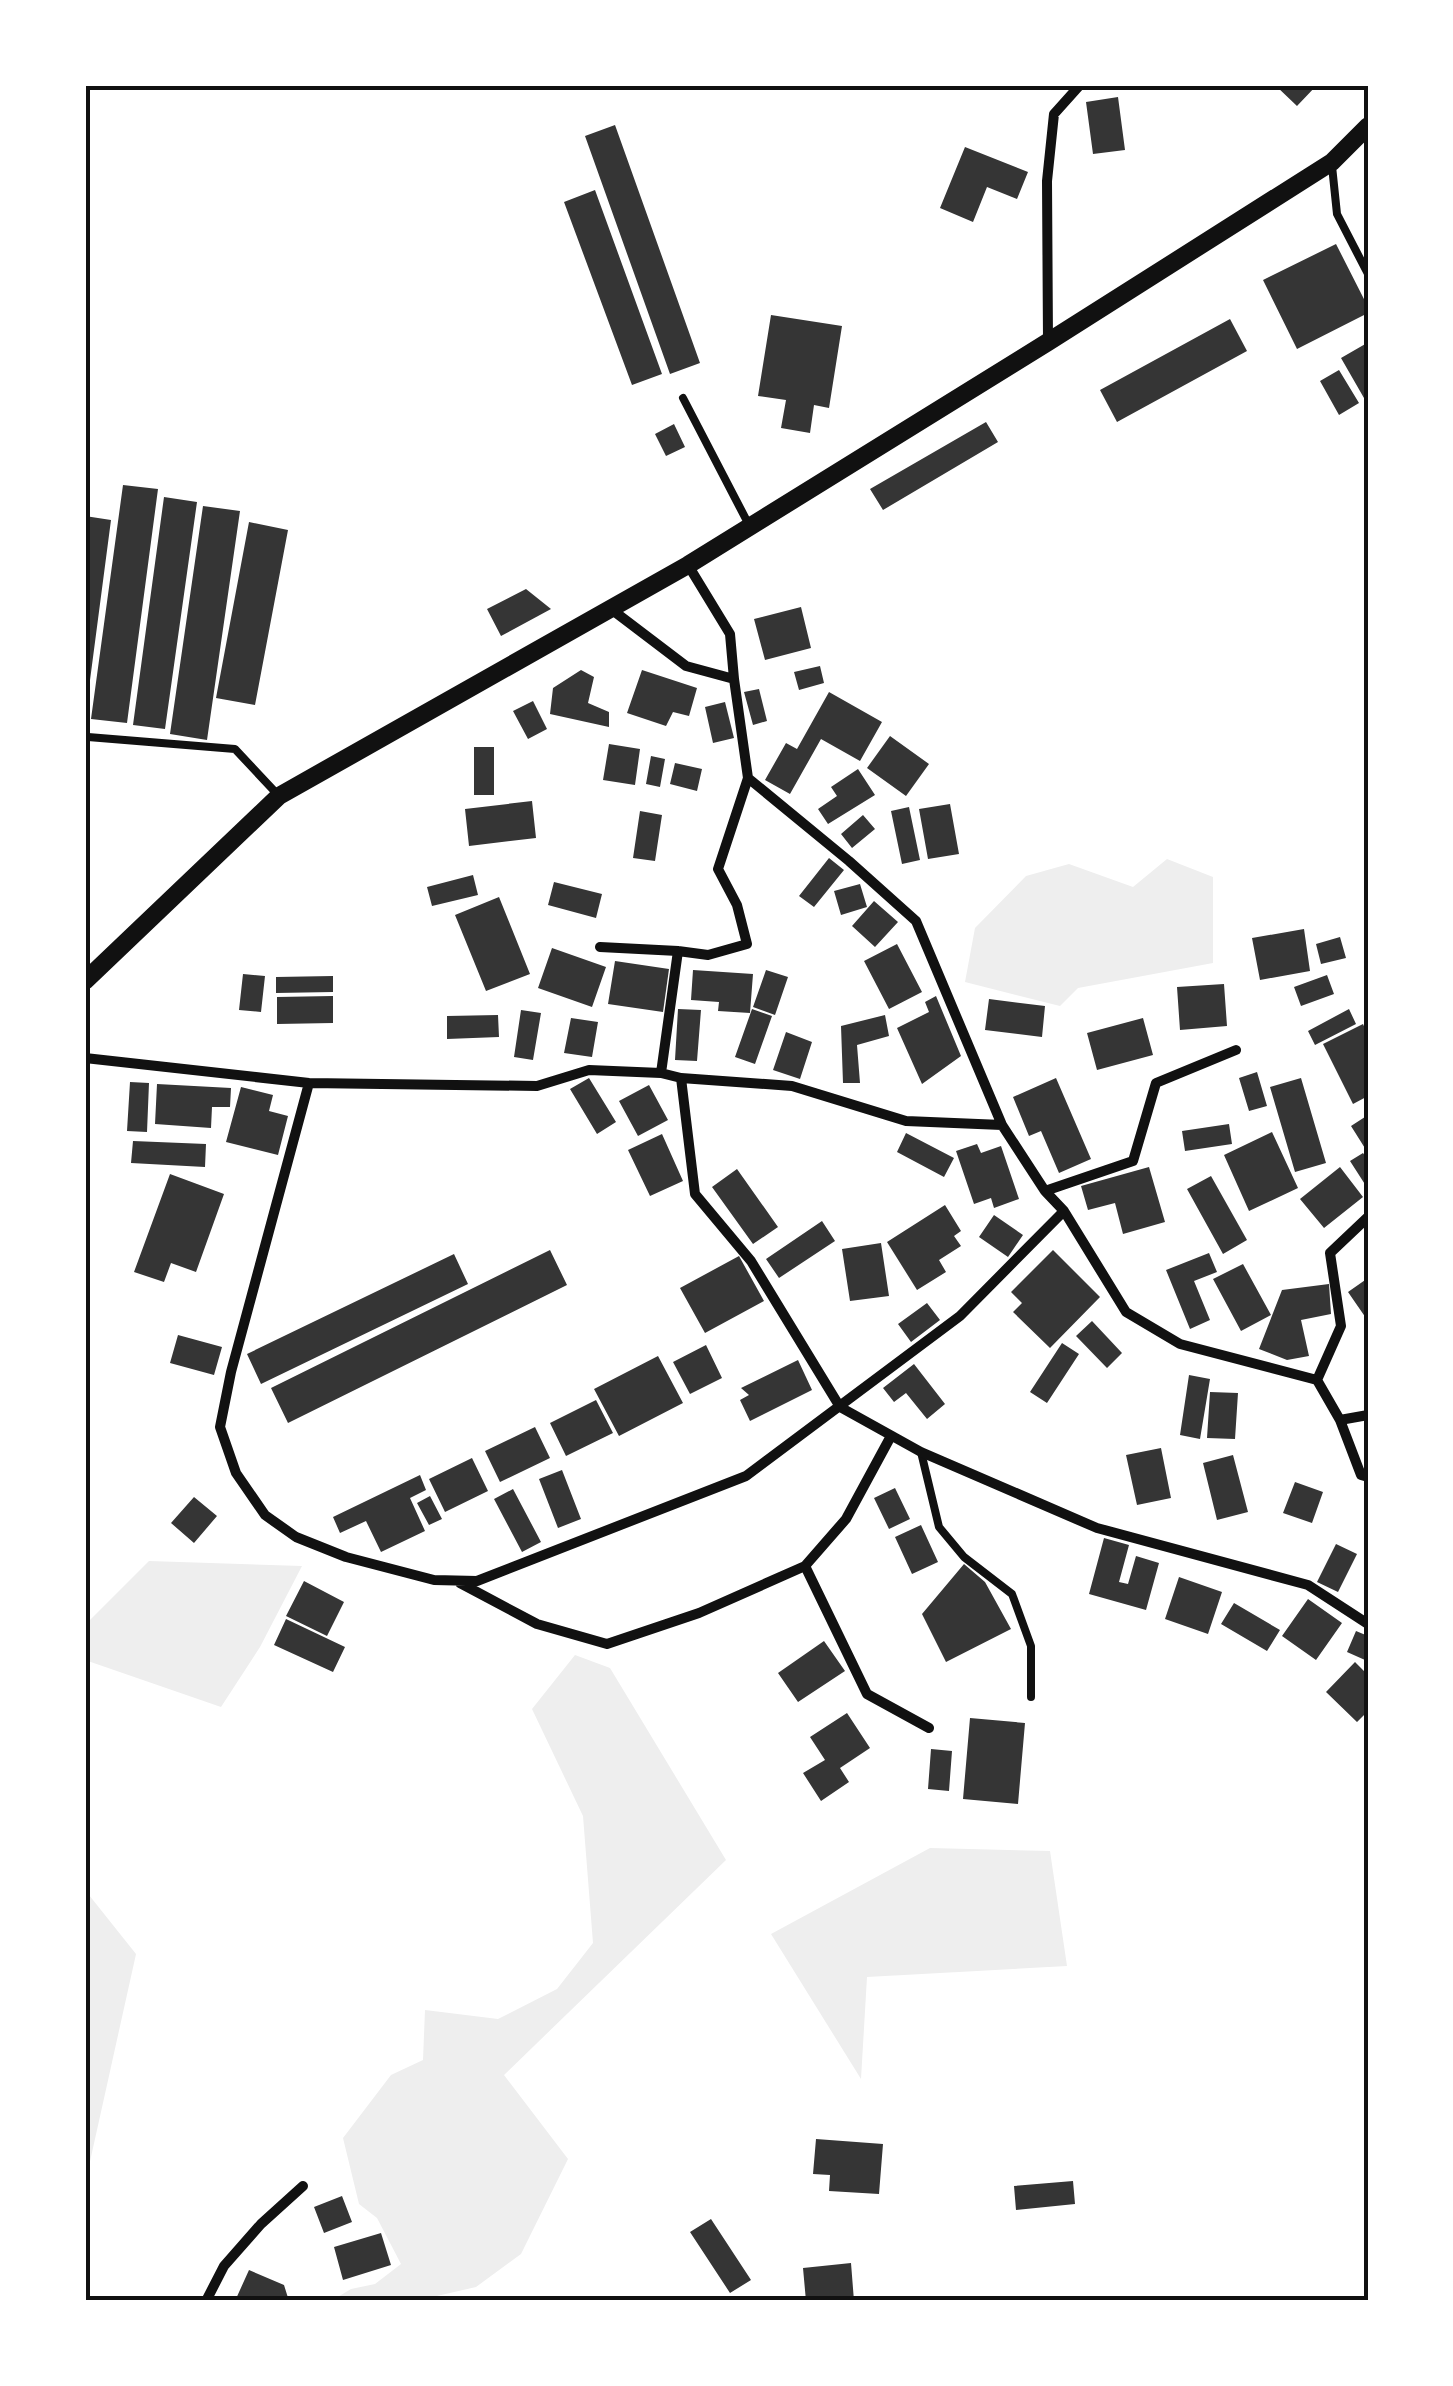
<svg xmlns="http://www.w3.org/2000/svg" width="1453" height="2386" font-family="Spectral,serif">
<rect width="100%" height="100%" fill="#fff"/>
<path fill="#eee" d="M1167,859l46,18v86l-135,25 -18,18 -95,-24 10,-54 51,-52 43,-12 64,23z
M149,1561l153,5 -42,81 -39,60 -136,-47v-35z
M575,1655l35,13 116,192 -222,215 64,84 -47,95 -45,33 -61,14h-84l20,-12 24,-5 26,-20 -24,-46 -18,-14 -16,-66 48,-63 32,-15 2,-50 73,9 59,-30 36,-46 -10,-127 -51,-107z
M930,1848l120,3 17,115 -200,11 -6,102 -90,-145z
M85,1890l51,64 -51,230z"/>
<path fill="#353535" d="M1275,85h42l-20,21z
M1118,97l7,53 -32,4 -7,-52z
M615,125l85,238 -30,11 -85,-238z
M965,147l63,25 -11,27 -30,-12 -14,35 -33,-14z
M595,190l67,184 -30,11 -68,-183z
M1336,244l32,63v6l-71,36 -34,-69z
M771,315l71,11 -13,82 -15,-3 -4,28 -29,-5 5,-28 -28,-4z
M1230,319l17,32 -130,71 -17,-32z
M1367,343l1,2v60l-27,-47z
M1339,370l20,33 -20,12 -19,-34z
M986,422l12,20 -115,68 -13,-21z
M674,424l11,23 -19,9 -11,-22z
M123,485l35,4 -31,234 -36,-4z
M164,497l33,5 -32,227 -32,-4z
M203,506l37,5 -33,229 -37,-6z
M85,516l26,4 -24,183h-2z
M249,522l39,8 -33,175 -39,-7z
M526,589l25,20 -50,27 -14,-27z
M801,607l10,41 -46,12 -11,-41z
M820,666l4,17 -25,7 -5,-18z
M581,670l13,7 -6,26 21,9v15l-59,-13 3,-26z
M642,670l55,18 -8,28 -16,-4 -7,14 -39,-13z
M759,689l8,32 -14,4 -9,-33z
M829,692l53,30 -22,39 -39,-22 -31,55 -25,-14 21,-37 11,6z
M533,701l14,28 -19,10 -15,-28z
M725,702l9,36 -21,5 -8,-36z
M890,736l39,28 -23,32 -39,-28z
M609,744l31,5 -5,36 -32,-5z
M474,747h20v48h-20z
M651,756l14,3 -5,28 -14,-3z
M675,763l27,6 -5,22 -27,-7z
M858,769l17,26 -47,29 -10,-15 19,-13 -6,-9z
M532,801l4,37 -67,8 -4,-37z
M950,804l9,50 -31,5 -9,-50z
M909,807l11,53 -18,4 -11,-53z
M640,811l22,4 -7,46 -22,-3z
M863,815l12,14 -23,19 -11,-14z
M829,858l15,12 -30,37 -15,-11z
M473,875l5,20 -46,11 -5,-19z
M554,882l48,12 -6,24 -48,-13z
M860,884l7,23 -26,8 -7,-24z
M499,897l31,77 -44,17 -31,-76z
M874,901l24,21 -23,25 -23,-21z
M1304,929l6,42 -50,9 -8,-42z
M1340,937l6,21 -25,6 -5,-20z
M897,944l25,48 -33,17 -25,-48z
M552,948l54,19 -14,40 -54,-19z
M615,961l54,8 -6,43 -55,-8z
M693,970l60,4 -3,39 -32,-2 1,-9 -28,-2z
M766,970l22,7 -13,38 -22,-8z
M243,974l22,2 -4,36 -22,-2z
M1327,975l7,19 -33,12 -7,-19z
M333,976v16l-57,1v-16z
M1224,984l3,42 -47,4 -3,-43z
M333,996v27l-56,1v-27z
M936,996l25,60 -39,28 -25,-56 32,-16 -4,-10z
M989,999l56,7 -3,31 -57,-7z
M678,1009l23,1 -4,51 -22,-1z
M752,1009l20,7 -17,48 -20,-7z
M1349,1009l7,15 -41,21 -7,-14z
M521,1010l20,3 -8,47 -19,-3z
M498,1015l1,22 -52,2v-23z
M885,1015l4,21 -32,9 3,38h-17l-2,-57z
M571,1018l27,4 -6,35 -28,-4z
M1143,1018l10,37 -56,15 -10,-37z
M1363,1024l5,11v61l-15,8 -30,-60z
M786,1032l26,10 -12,37 -27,-9z
M1257,1072l10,34 -18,5 -10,-33z
M589,1078l27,44 -19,12 -27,-45z
M1056,1078l35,81 -32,14 -18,-42 -12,5 -16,-39z
M1301,1078l25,85 -31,9 -25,-85z
M130,1082l19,1 -2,49 -20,-1z
M157,1084l74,4 -1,19h-18l-1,21 -56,-4z
M649,1085l19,35 -30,16 -19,-35z
M241,1087l32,8 -4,16 19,5 -10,39 -52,-13z
M1368,1115v38l-17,-27z
M1229,1124l3,20 -47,7 -3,-20z
M1272,1132l26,56 -49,23 -25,-56z
M906,1133l48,25 -10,19 -47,-25z
M662,1134l21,47 -33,15 -22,-46z
M133,1141l73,3 -1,23 -74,-4z
M977,1144l4,9 20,-7 18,53 -25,9 -3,-10 -17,6 -18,-53z
M1363,1153l5,7v29l-18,-28z
M1149,1167l16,55 -42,12 -8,-31 -27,7 -7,-24z
M1340,1167l23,30 -39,31 -24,-29z
M737,1169l41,58 -25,17 -41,-57z
M170,1174l54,20 -28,78 -25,-9 -7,19 -30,-10z
M1211,1176l36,64 -24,14 -36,-65z
M945,1205l16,26 -7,5 7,10 -22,14 7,12 -29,18 -30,-48z
M994,1215l29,20 -15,22 -29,-20z
M822,1221l13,20 -56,37 -13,-19z
M881,1243l8,53 -39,5 -8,-52z
M550,1250l17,35 -279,138 -17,-35z
M1053,1250l47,47 -50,51 -37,-36 9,-9 -11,-11z
M1209,1253l8,19 -23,9 16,39 -20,9 -24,-59z
M454,1254l14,30 -207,100 -14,-30z
M739,1256l25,45 -59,32 -25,-45z
M1243,1264l28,51 -30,16 -28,-52z
M1368,1278v43l-20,-29z
M1329,1284l2,30 -30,6 8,36 -22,4 -28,-11 23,-59z
M927,1303l13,17 -29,22 -13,-18z
M1092,1321l30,32 -15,15 -31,-32z
M178,1335l44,12 -8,28 -44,-12z
M1062,1343l17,11 -32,49 -17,-11z
M706,1345l16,33 -32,16 -17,-32z
M658,1356l25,47 -64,33 -25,-47z
M798,1360l14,30 -62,31 -10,-21 9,-5 -8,-7z
M914,1364l31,40 -18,15 -21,-26 -12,9 -11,-14z
M1189,1375l21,4 -10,60 -20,-4z
M1210,1392l28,1 -3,46 -28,-1z
M596,1400l17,33 -47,23 -16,-33z
M535,1427l15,31 -50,24 -15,-31z
M1161,1448l10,50 -34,7 -11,-50z
M1233,1455l15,57 -31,8 -14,-57z
M472,1458l16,33 -43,21 -16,-33z
M562,1470l19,49 -23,9 -19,-49z
M420,1475l6,15 -16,8 15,33 -44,21 -15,-31 -26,12 -7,-16z
M1295,1482l28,10 -11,31 -29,-10z
M895,1488l15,31 -21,10 -15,-31z
M513,1489l28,53 -19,10 -28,-53z
M430,1496l12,23 -13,6 -12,-22z
M194,1497l23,19 -23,27 -23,-20z
M921,1525l17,37 -26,12 -17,-37z
M1104,1538l25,7 -10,37 9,2 8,-28 23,7 -13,47 -57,-16z
M1336,1544l21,10 -19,38 -21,-10z
M964,1564l21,18 26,47 -65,33 -24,-48z
M1179,1577l43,15 -14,42 -43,-15z
M304,1581l40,21 -17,34 -41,-20z
M1308,1599l34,24 -26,37 -34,-24z
M1234,1603l46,27 -13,21 -46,-27z
M286,1619l59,28 -12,25 -59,-27z
M1356,1631l12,5v17l-3,7 -18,-8z
M824,1641l21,30 -47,31 -20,-29z
M1355,1662l13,13v36l-11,11 -31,-30z
M847,1713l23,35 -30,20 9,14 -28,19 -18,-28 22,-13 -15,-23z
M970,1718l55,5 -7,81 -55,-5z
M931,1749l21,2 -3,40 -21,-2z
M816,2139l67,5 -4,50 -50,-3 1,-16 -17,-1z
M1073,2181l2,23 -59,6 -2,-24z
M342,2196l10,26 -28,11 -10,-26z
M711,2219l40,61 -21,13 -40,-61z
M381,2233l10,32 -48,15 -9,-33z
M851,2263l3,38h-48l-3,-33z
M249,2270l35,15 5,16h-54z"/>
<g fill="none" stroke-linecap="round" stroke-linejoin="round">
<path stroke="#111" stroke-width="8" d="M1332,166l5,48 31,60
M683,398l66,127
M88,737l147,12 44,47
M921,1452l18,75 25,30 48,37 19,52v51"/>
<path stroke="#111" stroke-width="10" d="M1048,341l-1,-160 7,-67 26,-29
M688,565l42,69 4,45
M611,609l75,57 48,13 14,99 101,83 67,60 86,204 43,66 19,20 62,101 54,32 137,36 23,40 28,-5
M600,947l78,4 30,4 39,-11 -10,-39 -19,-36 30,-91
M85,1058l224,25 228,3 52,-16 72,3 20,5 111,8 114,35 96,4
M661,1073l17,-122
M681,1078l14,116 56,67 89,146 81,45 176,76 211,57 60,39
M309,1083l-78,289 -11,55 16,46 29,42 31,22 50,20 88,23 43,1 269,-105 214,-160 104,-105
M1045,1191l88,-30 23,-78 80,-33
M1317,1380l24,-54 -11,-73 38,-36
M1340,1420l21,55 7,2
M891,1436l-45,83 -41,47 62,128 62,34
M460,1583l77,41 70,20 92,-31 106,-47
M206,2301l18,-35 37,-42 42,-38"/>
<path stroke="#111" stroke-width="18" d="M85,981l194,-185 409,-231 360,-223 284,-180 36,-36"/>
</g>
<rect width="1453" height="2386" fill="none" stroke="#ffffff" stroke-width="175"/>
<rect x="88" y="88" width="1278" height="2210" fill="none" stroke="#111" stroke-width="4"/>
</svg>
